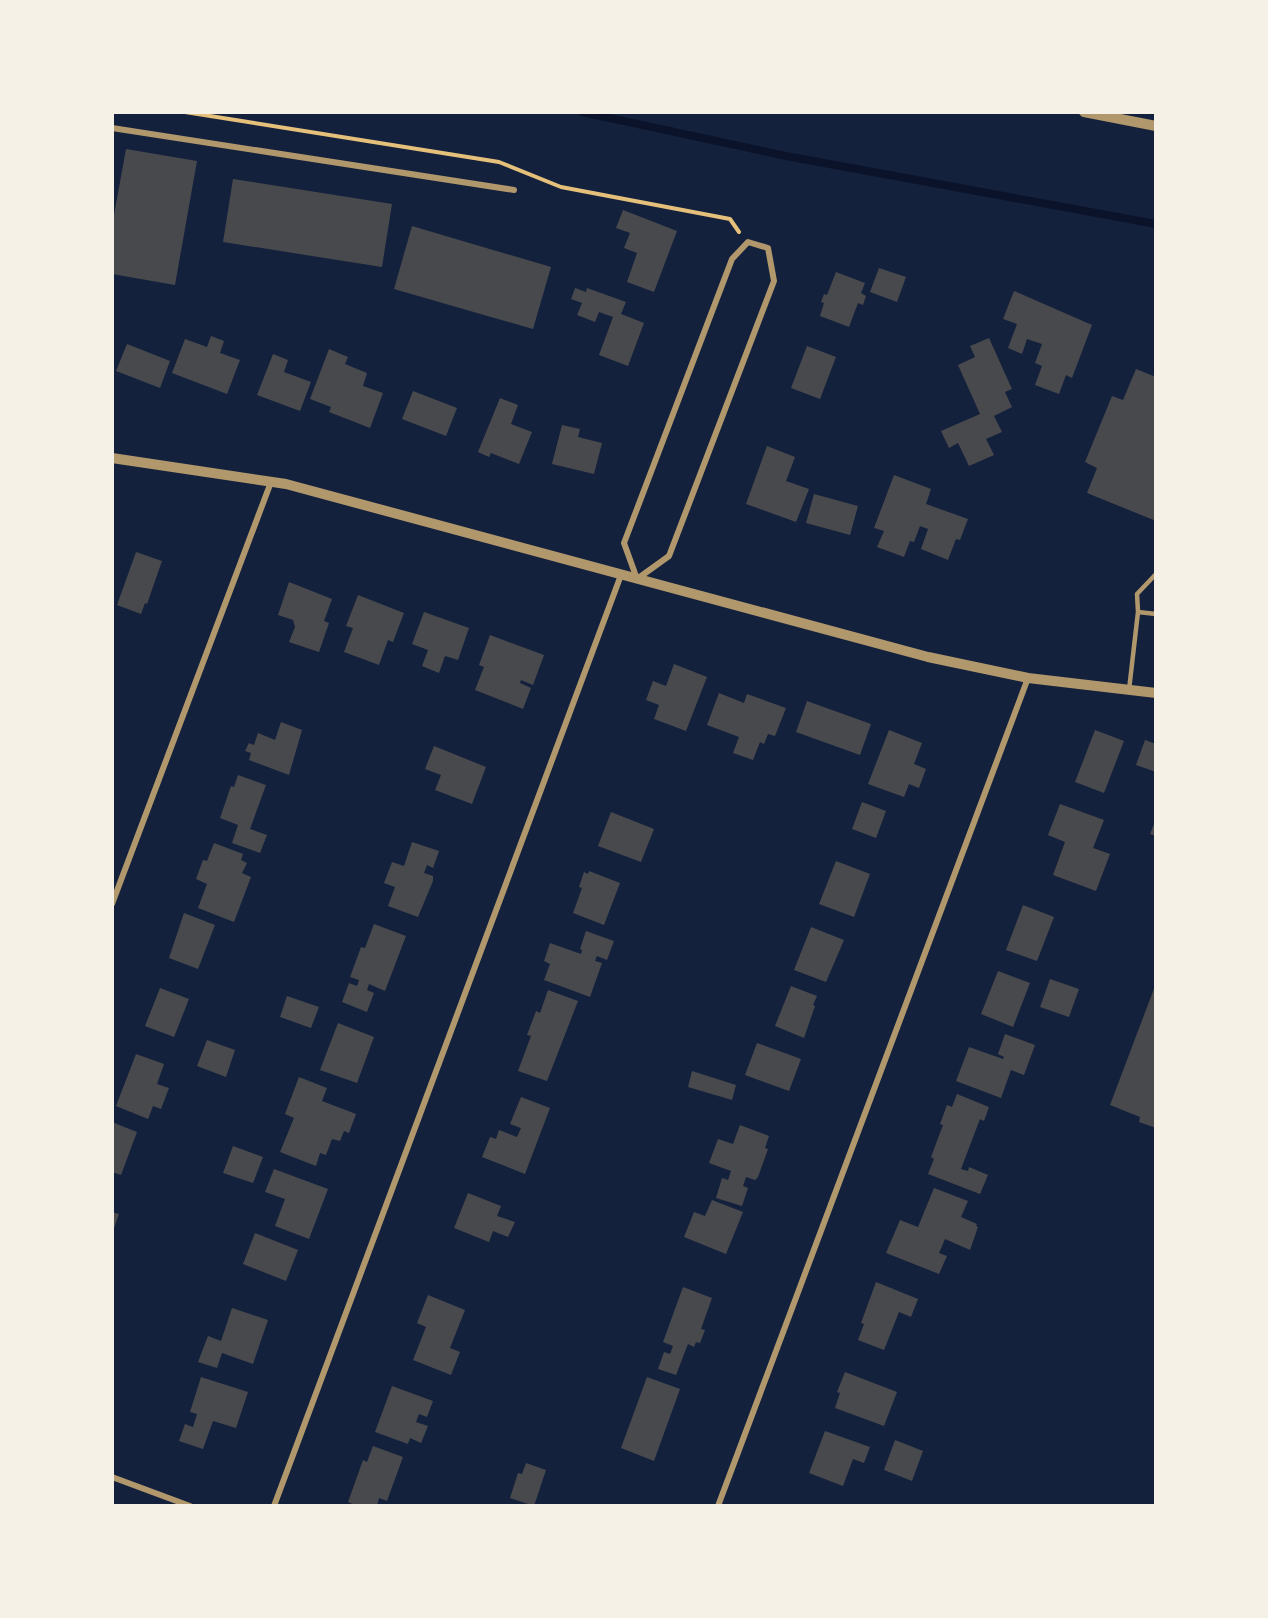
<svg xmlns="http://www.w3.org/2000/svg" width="1268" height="1618" font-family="Arial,sans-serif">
<rect width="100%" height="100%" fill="#14213d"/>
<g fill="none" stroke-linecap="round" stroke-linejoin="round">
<path stroke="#0b132b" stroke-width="8" d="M582,112l204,44 370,68"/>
</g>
<path fill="#48494c" d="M126,149l71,12 -22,124 -63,-11v-48z
M233,179l159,25 -10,63 -159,-25z
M623,210l54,21 -23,61 -27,-10 10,-29 -13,-5 6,-15 -14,-5z
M412,226l139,41 -18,62 -139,-40z
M879,268l27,9 -9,25 -27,-10z
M836,272l29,11 -4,10 5,3 -3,9 -5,-2 -9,24 -29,-11 4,-13 -3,-1 3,-8 3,1z
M575,288l11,4 1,-4 39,14 -5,12 23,9 -16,43 -29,-11 14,-38 -14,-5 -4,10 -18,-7 5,-12 -11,-4z
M1014,291l78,34 -20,53 -6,-3 -7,19 -24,-9 7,-19 -7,-3 7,-19 -15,-5 -5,15 -14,-6 9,-24 -14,-5z
M211,336l13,5 -4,12 20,7 -13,34 -55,-21 13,-34 22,8z
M989,338l23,51 -7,3 7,15 -18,9 8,16 -16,7 8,16 -25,11 -11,-23 -9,5 -8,-17 39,-17 -22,-49 17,-8 -5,-11z
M127,344l43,17 -10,27 -44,-17z
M807,346l29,11 -16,42 -29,-11z
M329,349l19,8 -3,7 22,9 -4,13 20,7 -13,35 -41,-16 2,-5 -21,-8z
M273,354l15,6 -4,12 27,10 -11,29 -43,-16z
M1136,369l20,8v144l-69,-28 10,-25 -12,-6 27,-66 11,4z
M413,391l44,17 -11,28 -44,-17z
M500,398l18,7 -7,19 21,8 -13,32 -28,-11 -2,4 -11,-5z
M562,425l18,4 -2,8 24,6 -8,31 -42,-10z
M767,446l28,11 -9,24 23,8 -13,33 -50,-18z
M894,475l37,14 -5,15 42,15 -8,21 -4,-1 -8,21 -27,-11 7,-20 -8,-3 -6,16 -4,-1 -6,16 -27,-10 7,-16 -10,-3z
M814,494l44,12 -8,29 -44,-12z
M136,552l26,9 -15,43 -2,-1 -4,11 -24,-9z
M289,582l43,17 -8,22 5,2 -10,29 -30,-10 6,-15 -2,-7 -15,-5z
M358,595l46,18 -11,29 -5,-2 -9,25 -35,-13 9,-24 -7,-2z
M424,612l45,16 -11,32 -13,-4 -6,17 -17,-7 6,-16 -16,-6z
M490,635l54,20 -11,30 -12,-5 -1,3 11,5 -8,21 -48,-19 9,-23 -5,-2z
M674,664l33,13 -21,54 -32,-12 5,-14 -13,-5 7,-19 13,5z
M719,693l25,10 3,-9 39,14 -11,28 -7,-2 -4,10 -4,-2 -7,18 -20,-7 6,-16 -32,-12z
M807,701l64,23 -11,31 -64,-23z
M281,722l21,8 -13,45 -40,-15 2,-7 -6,-2 4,-8 5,2 4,-12 17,7z
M889,730l33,13 -8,21 12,5 -7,19 -10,-4 -5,13 -36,-13z
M1095,730l29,11 -20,52 -29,-11z
M1145,740l11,4v28l-20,-7z
M434,746l52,21 -14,37 -37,-14 6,-15 -16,-6z
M238,775l28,10 -16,44 17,6 -7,18 -28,-10 6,-18 -18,-7 11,-32 3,1z
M862,802l24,9 -10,27 -24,-9z
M1060,804l44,16 -11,28 17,6 -14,37 -43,-16 12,-33 -17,-7z
M611,812l43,17 -13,33 -43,-16z
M1156,819v17l-6,-2z
M412,842l27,9 -6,17 -6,-3 -3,8 9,3v5l-15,36 -30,-11 7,-19 -11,-4 8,-21 12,4z
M214,843l29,11 -2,6 6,3 -5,10 9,4 -17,45 -36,-14 9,-24 -11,-5 7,-19 4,1z
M836,861l34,13 -16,43 -35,-13z
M589,871l31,12 -16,42 -31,-12 9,-25 -3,-1 5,-15 4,2z
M1023,905l31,12 -17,44 -31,-11z
M184,913l31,12 -17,44 -29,-11z
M374,924l32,12 -21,55 -16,-7 -2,6 7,3 -7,19 -25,-10 7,-19 8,3 2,-6 -9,-3 11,-30 4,1z
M811,927l33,13 -18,42 -32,-12z
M586,931l28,10 -7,19 -10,-4 -2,5 7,2 -12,34 -46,-17 6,-16 -6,-3 6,-18 31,11 1,-4 -2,-1z
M998,971l32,12 -17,44 -32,-13z
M1050,979l29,10 -10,28 -29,-10z
M791,986l26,10 -4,9 2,1 -11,32 -29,-12z
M1155,986l1,1v141l-17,-6 1,-5 -30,-12z
M160,988l29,11 -15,38 -29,-11z
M548,990l30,11 -31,80 -29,-10 13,-35 -4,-1 9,-24 4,2z
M287,996l32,11 -8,21 -31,-11z
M338,1023l36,14 -17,46 -37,-13z
M1005,1034l30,11 -11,30 -13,-5 -10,28 -45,-17 13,-34 34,12 1,-2 -6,-3z
M207,1040l28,10 -9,27 -29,-11z
M757,1043l44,16 -12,32 -44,-16z
M136,1054l28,10 -7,20 12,4 -8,21 -8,-3 -5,13 -32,-13z
M692,1071l44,14 -4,15 -44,-13z
M299,1077l28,11 -5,13 34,13 -7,19 -5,-2 -4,10 -8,-2 -6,16 -6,-2 -4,13 -36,-14 14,-34 -9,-4z
M957,1094l32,13 -5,14 -4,-2 -19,50 7,2 1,-4 19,8 -8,19 -52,-20 6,-15 -3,-2 12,-32 -3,-1 7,-19 5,2z
M521,1097l29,11 -25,66 -43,-17 8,-20 6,2 3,-9 18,7 4,-9 -11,-4z
M112,1122l25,10 -16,43 -9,-3z
M740,1125l29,11 -4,12 3,1 -10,28 -3,3 -9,-3 -3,9 5,2 -6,18 -26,-8 6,-20 6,2 3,-9 -22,-8 9,-24 15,5z
M233,1146l30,11 -10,26 -30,-10z
M274,1169l54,20 -19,50 -34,-13 10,-27 -20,-7z
M934,1188l34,13 -7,16 16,7 -1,2 2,1 -8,23 -25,-11 -6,14 8,3 -8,18 -53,-21 14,-33 18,7z
M468,1193l33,13 -4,10 18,6 -7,15 -15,-6 -4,11 -35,-14z
M712,1200l31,12 -17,42 -42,-17 10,-25 11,4z
M112,1212l7,2 -6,17h-1z
M255,1233l43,17 -12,31 -43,-17z
M876,1282l42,17 -7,18 -12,-5 -15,38 -26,-10 6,-16 -3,-1z
M683,1287l29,11 -11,31 4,1 -5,13 -4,-1 -2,5 -6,-3 -12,31 -18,-6 6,-17 6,2 3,-8 -10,-4z
M428,1295l37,15 -15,38 10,4 -9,23 -38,-15 13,-33 -9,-4z
M232,1308l36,12 -15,44 -31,-11 -5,15 -19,-6 10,-26 13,5z
M845,1372l52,20 -13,34 -49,-18 5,-15 -3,-1z
M201,1377l47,15 -12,36 -23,-7 -10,28 -24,-8 6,-17 8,3 4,-13 -7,-2z
M647,1377l33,12 -26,72 -33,-13z
M392,1386l41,15 -6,16 -8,-3 -3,8 12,4 -7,17 -11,-5 -2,6 -33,-12z
M825,1431l45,16 -6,16 -11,-4 -10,27 -34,-13z
M895,1440l28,11 -11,30 -28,-11z
M373,1446l30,11 -16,44 -8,-3 -2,8h-20l-9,-4 15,-42 4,2z
M526,1463l20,7 -12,36 -24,-8 8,-25 4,1z"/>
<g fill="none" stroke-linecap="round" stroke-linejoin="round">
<path stroke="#e5c07b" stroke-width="4" d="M185,112l314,50 62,25 169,32 9,13"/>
<path stroke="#b1986c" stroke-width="4.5" d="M1138,612l-1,-18 19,-20
M1129,690l9,-78 18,2"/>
<path stroke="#b1986c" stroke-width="6" d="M112,128l402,62
M748,242l20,6 6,33 -105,275 -32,23 -13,-36 108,-284z
M112,904l159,-422
M112,1477l78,29
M274,1506l347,-931
M718,1506l310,-828"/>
<path stroke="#b1986c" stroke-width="10" d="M1084,112l72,14
M112,458l174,26 642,173 100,21 128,15"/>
</g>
<rect width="1268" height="1618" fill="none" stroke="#f6f1e7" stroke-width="228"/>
</svg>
